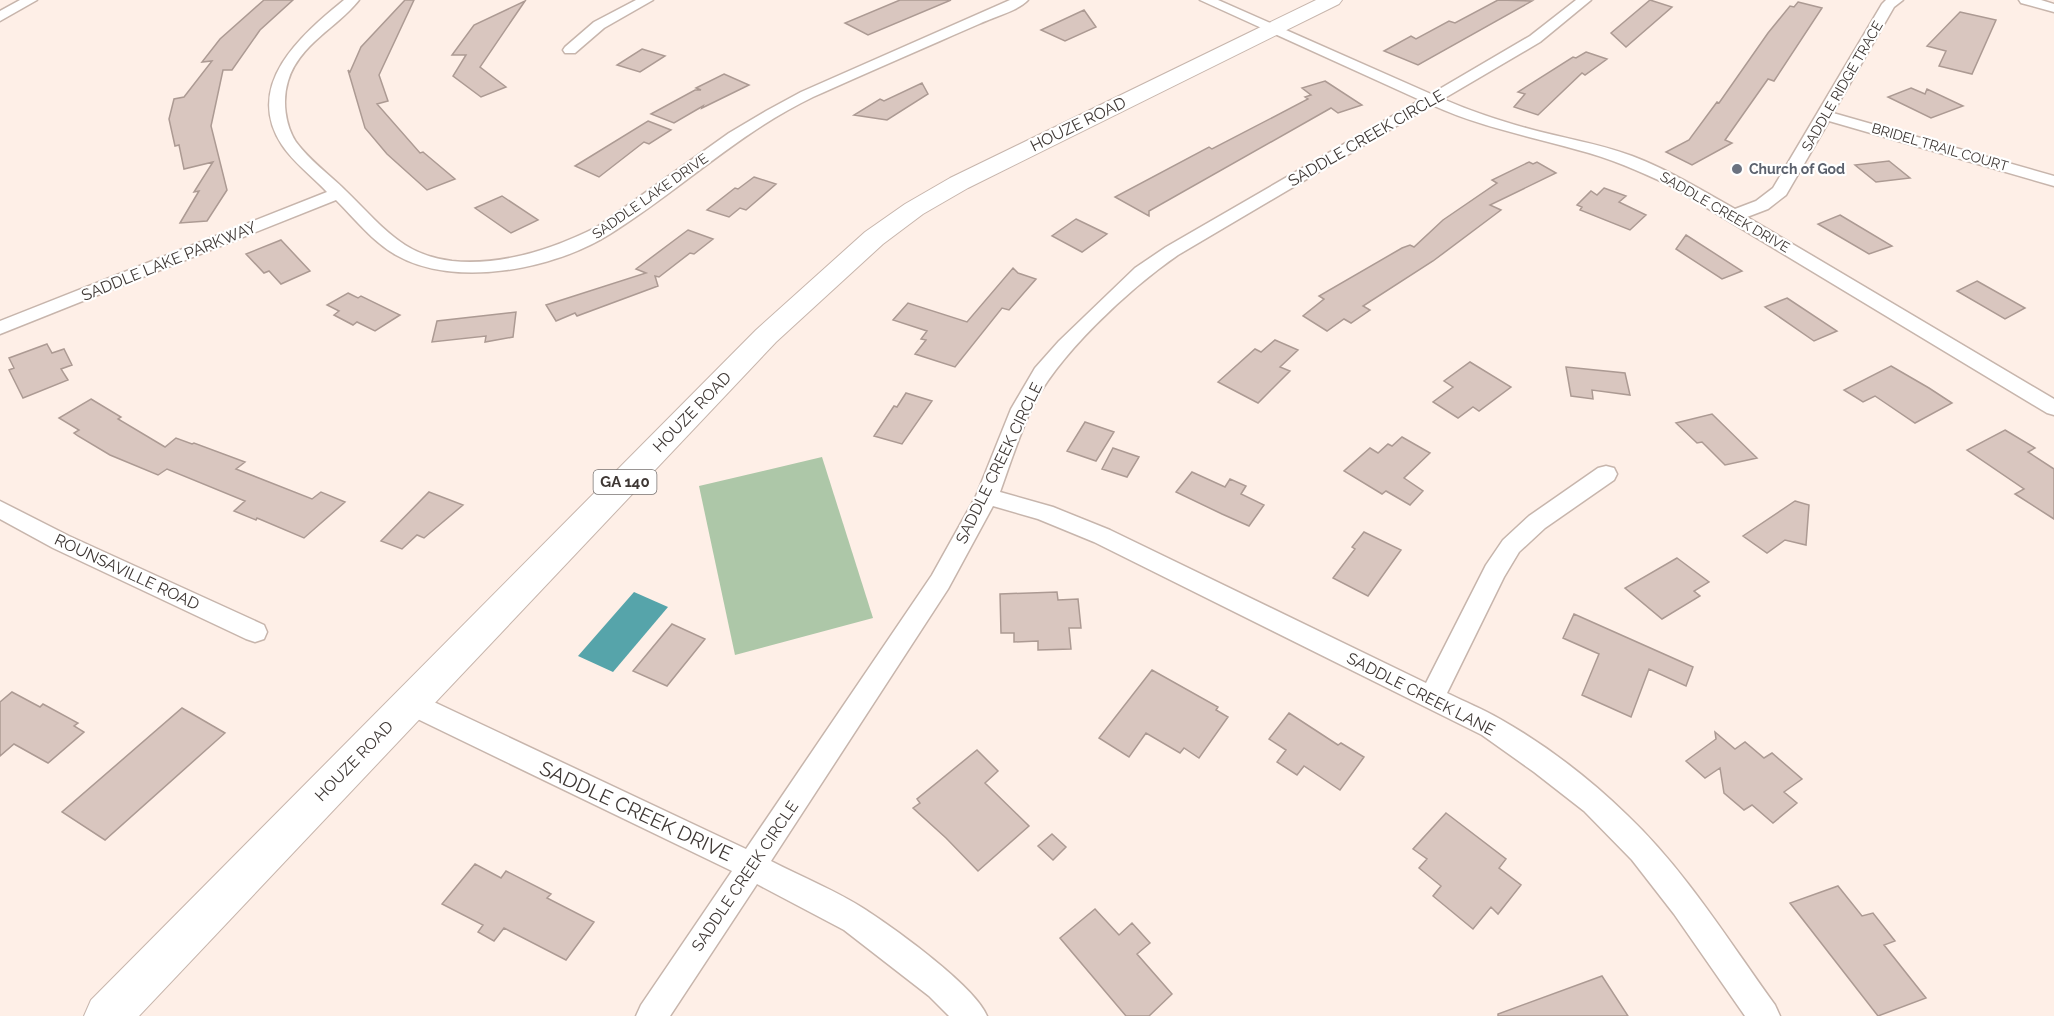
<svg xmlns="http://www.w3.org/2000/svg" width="2054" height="1016" font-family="Raleway,sans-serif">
<rect width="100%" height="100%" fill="#feefe7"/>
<path fill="#adc7a8" d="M822,457l51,161 -138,37 -36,-169z"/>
<path fill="#56a4aa" d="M634,592l34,15 -55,65 -35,-16z"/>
<path fill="#d9c6bf" stroke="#ac9a93" stroke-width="1.5" d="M264,0h29l-33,30 -28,40h-9l-12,56 16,64 -20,31 -27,2 19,-32 -5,1 19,-30 -29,7 -5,-24 -4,1 -6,-27 5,-20 10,-2 28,-36 -10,1 18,-23z
M405,0h9l-35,75 9,26 -11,3 43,49 3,-1 32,27 -28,11 -40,-36 -22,-26 -17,-58 2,2 11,-25z
M900,0h51l-83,35 -23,-12z
M1498,0l34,1 -114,64 -34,-14 27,-15 5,3 33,-18 6,2z
M1650,0l22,7 -46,40 -15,-14z
M525,1l-45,66 26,20 -25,10 -28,-21 13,-21h-14l22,-30z
M1798,2l24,6 -48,73 -6,-2 -43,61 7,3 -40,22 -26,-13 23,-12 28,-38 2,1 49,-70 22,-27 4,1z
M1084,10l12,17 -31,14 -24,-11z
M1960,12l36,8 -24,54 -33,-8 7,-15 -19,-5z
M642,49l23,7 -25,16 -23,-7z
M1586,52l21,7 -22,16 -3,-2 -44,42 -24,-8 11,-13 -7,-2 55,-35 3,1z
M724,74l25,11 -47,23 1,-2 -29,17 -23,-9 44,-24h6l-5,-2z
M1325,81l37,24 -24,8 -7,-5 -182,103v5l-34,-19 94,-50 3,2 96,-50 -3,-2 6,-2 -9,-7z
M922,83l6,11 -41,26 -33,-5 26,-16 4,2z
M1911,88l14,6 2,-5 36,17 -32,12 -43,-21z
M648,121l23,9 -22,14 -5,-2 -45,35 -24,-11z
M1889,161l21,17 -34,4 -21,-17z
M1529,162l4,2 4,-2 19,11 -66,32 11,5 -68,51 -70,45 7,4 -19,13 -7,-4 -17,12 -24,-15 21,-17 -5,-3 83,-48 8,-3 4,2 29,-27 54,-37 -5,-3z
M754,177l22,7 -30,26 -6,-2 -11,9 -22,-7 28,-22 3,1z
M1604,188l22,8 -7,6 27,13 -16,15 -50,-20 2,-3 -5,-2 14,-14 6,4z
M502,196l36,24 -27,13 -36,-25z
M1840,215l52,31 -23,8 -51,-30z
M1076,219l31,15 -25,18 -30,-16z
M688,230l25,9 -19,15 -4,-1 -31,24 -4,-1 3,10 -81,30 -2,-3 -19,8 -10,-16 100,-32 -10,-4z
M1686,235l56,36 -20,8 -46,-30z
M281,240l29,31 -29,13 -12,-13 -5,2 -18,-19z
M1013,268l5,5 18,6 -27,31 -7,-2 -47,59 -40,-13 11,-14 -5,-1 6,-8 -34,-11 15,-17 59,19z
M1977,281l48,27 -20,11 -48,-28z
M348,293l10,5 3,-2 39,19 -25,16 -18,-9 -4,3 -19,-10 5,-4 -12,-6z
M1787,298l50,33 -23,10 -49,-34z
M516,312l-3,25 -28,5 1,-6 -54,6 5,-21z
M1275,340l23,10 -18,17 10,4 -32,32 -40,-21 37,-33 6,3z
M47,344l5,9 12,-4 8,16 -11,4 7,11 -45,18 -14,-28 5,-2 -5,-10z
M1470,362l41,25 -32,24 -6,-4 -15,11 -25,-16 20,-15 -9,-6z
M1891,366l38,22 23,15 -37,20 -40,-27 -12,6 -19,-12z
M1566,367l59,6 5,22 -38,-5 1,9 -22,-3z
M906,393l26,8 -30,43 -28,-8 20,-30 3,1z
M91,399l30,18 -3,2 47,28 11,-9 16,6 2,-1 51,19 -9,7 76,30 9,-7 24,10 -41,36 -47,-20 -1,2 -22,-9 11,-10 -78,-32 -9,6 -48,-20 -32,-19 -4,-3 5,-3 -20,-12z
M1712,414l45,44 -32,7 -23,-23 -5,1 -21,-20z
M1085,422l29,10 -18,29 -29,-10z
M2005,430l30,18 -7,4 26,17v50l-39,-25 9,-5 -57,-39z
M1402,437l28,16 -26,25 19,13 -13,14 -24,-14 -4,3 -38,-23 26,-23 8,5 10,-9 4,2z
M1113,448l26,9 -12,20 -25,-8z
M1192,472l33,15 5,-8 16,7 -5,8 23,11 -15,21 -27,-12 -46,-22z
M429,492l34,13 -39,33 -7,-3 -15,14 -21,-8z
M1795,501l14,4 -3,40 -21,-5 -18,13 -24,-17z
M1364,532l37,18 -33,46 -35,-18 22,-29 -3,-2z
M1677,558l32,24 -15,9 6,5 -38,23 -37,-31z
M1057,592l1,8 20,-1 3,29h-12l2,21 -33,1v-9l-24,1v-9h-13l-1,-39z
M1574,614l119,53 -7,19 -37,-17 -18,48 -49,-22 17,-41 -36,-16z
M672,624l33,15 -38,47 -34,-15z
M1152,670l66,37 -2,3 12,7 -29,41 -15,-10 -4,5 -34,-20 -17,24 -30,-19z
M12,692l28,15 3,-3 35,19 -4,3 10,6 -36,31 -34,-19 -14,12v-54z
M182,708l43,25 -120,107 -43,-28z
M1289,713l49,32 3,-2 23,14 -24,33 -36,-24 -7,9 -20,-13 9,-12 -17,-11z
M1715,732l20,17 10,-7 19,16 8,-5 30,26 -18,13 13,11 -24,20 -21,-18 -8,5 -20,-17 -4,-25 -15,10 -19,-17 30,-22z
M977,750l21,21 -13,12 44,43 -51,45 -32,-33 -33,-30 7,-5 -3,-4z
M1446,813l60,46 -7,9 22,17 -23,29 -7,-7 -18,22 -40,-33 8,-10 -22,-18 8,-9 -14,-10z
M1052,834l14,13 -13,13 -15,-14z
M475,864l26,14 5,-7 45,23 -4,4 47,24 -28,38 -62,-32 -10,13 -16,-9 5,-7 -41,-21z
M1838,886l24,30 11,-3 22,28 -11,4 42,53 -48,18 -88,-113z
M1095,909l24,26 13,-12 18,20 -13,11 35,40 -23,22h-23l-66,-78z
M1602,976l26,40h-130v-2z"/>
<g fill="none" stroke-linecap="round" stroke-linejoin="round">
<defs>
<path id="street" d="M20,0h17l-37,21v-10z
M344,0h15c-22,28 -60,44 -71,81 -6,19 -3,44 8,61 13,18 34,33 49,48 19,18 38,41 60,55 14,9 31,14 47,16 51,5 101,-12 145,-34l132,-94 37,-22 35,-19 209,-92h18c-10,11 -35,17 -49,24 -55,24 -111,48 -166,73 -75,36 -134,94 -203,137 -55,35 -155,55 -214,21 -23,-13 -41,-36 -60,-55l-336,134v-13l327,-129c-14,-15 -34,-30 -45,-47 -39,-60 19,-110 62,-145z
M636,0h17l-49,28 -29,25h-10l-2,-3 2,-3 29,-25z
M1200,0h18l213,94 99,-58 46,-36h15l-51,42 -97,57c27,12 55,21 83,29 35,10 72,15 106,28 37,14 69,34 103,53l21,-8 17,-13 109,-184 4,-4h17l-9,7 -61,106 221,63v10l-225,-65 -43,74 -18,14 -21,8 307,182v16l-7,-2 -378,-228c-30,-14 -59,-27 -91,-35 -49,-14 -98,-23 -146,-45l-254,150c-48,33 -123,102 -147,155 -12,26 -21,54 -31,82l53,15 57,23 316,153 60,-118 17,-25 26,-24 69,-48 8,-2 8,2 3,6 -3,6 -69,48 -26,24 -15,25 -57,116c18,9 36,16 53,26 46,26 90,60 127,96 58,55 101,125 148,190l5,11h-35l-71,-102 -42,-54 -48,-49 -50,-39 -52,-37 -388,-193 -56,-23 -45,-13 -45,83 -177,272c31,16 66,30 95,49 29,19 109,76 121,106h-38l-20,-20 -85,-66 -87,-46 -87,132h-34l5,-11 91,-134 -331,-160 -4,-8 4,-8 9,-3 9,3 327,154 186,-274 44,-79 35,-87 24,-41 24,-27 76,-73 31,-21 254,-147z
M2019,0h22l13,4v8l-33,-9z
M0,501l69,35 195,89 3,7 -3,7 -9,3 -9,-3 -193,-91 -53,-29z"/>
<path id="primary" d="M1316,0h26l-3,4 -371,184 -45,26 -40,30 -107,98 -637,674h-55l7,-16 665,-670 109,-98 40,-28 45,-26z"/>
</defs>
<use href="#street" stroke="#c7b5ac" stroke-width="3"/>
<use href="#primary" stroke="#c7b5ac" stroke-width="2"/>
<use href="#street" fill="#fff" fill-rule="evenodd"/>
<use href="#primary" fill="#fff" fill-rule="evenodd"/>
</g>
<circle fill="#6b7280" stroke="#fff" stroke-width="2" cx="1737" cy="169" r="6"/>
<g text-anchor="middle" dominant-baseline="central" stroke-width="4.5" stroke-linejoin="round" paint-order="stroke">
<g font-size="14" fill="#3e3734" stroke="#fff">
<text transform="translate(1842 86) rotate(-60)">SADDLE RIDGE TRACE</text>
<text transform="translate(1940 147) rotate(16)">BRIDEL TRAIL COURT</text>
<text transform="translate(650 196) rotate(-35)">SADDLE LAKE DRIVE</text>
<text transform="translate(1725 212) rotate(30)">SADDLE CREEK DRIVE</text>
</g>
<g font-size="14" font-weight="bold" fill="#5b616d" stroke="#fff" text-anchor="start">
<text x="1749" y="169">Church of God</text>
</g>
<rect fill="#fff" stroke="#787371" stroke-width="1.5" x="593.5" y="470" width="63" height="24" rx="4.5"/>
<g font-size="15" font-weight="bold" fill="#3e3734">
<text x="625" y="482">GA 140</text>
</g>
<g font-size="16" fill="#3e3734" stroke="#fff">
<text transform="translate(1078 124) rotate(-26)">HOUZE ROAD</text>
<text transform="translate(1366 138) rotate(-30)">SADDLE CREEK CIRCLE</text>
<text transform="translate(169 261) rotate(-22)">SADDLE LAKE PARKWAY</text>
<text transform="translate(692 412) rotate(-46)">HOUZE ROAD</text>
<text transform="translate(999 463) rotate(-64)">SADDLE CREEK CIRCLE</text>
<text transform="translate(127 572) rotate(25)">ROUNSAVILLE ROAD</text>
<text transform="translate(1421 694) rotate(27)">SADDLE CREEK LANE</text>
<text transform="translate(354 761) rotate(-46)">HOUZE ROAD</text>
<text transform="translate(745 876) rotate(-56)">SADDLE CREEK CIRCLE</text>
</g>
<g font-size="20" fill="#3e3734" stroke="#fff">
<text transform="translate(636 811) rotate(25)">SADDLE CREEK DRIVE</text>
</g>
</g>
</svg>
